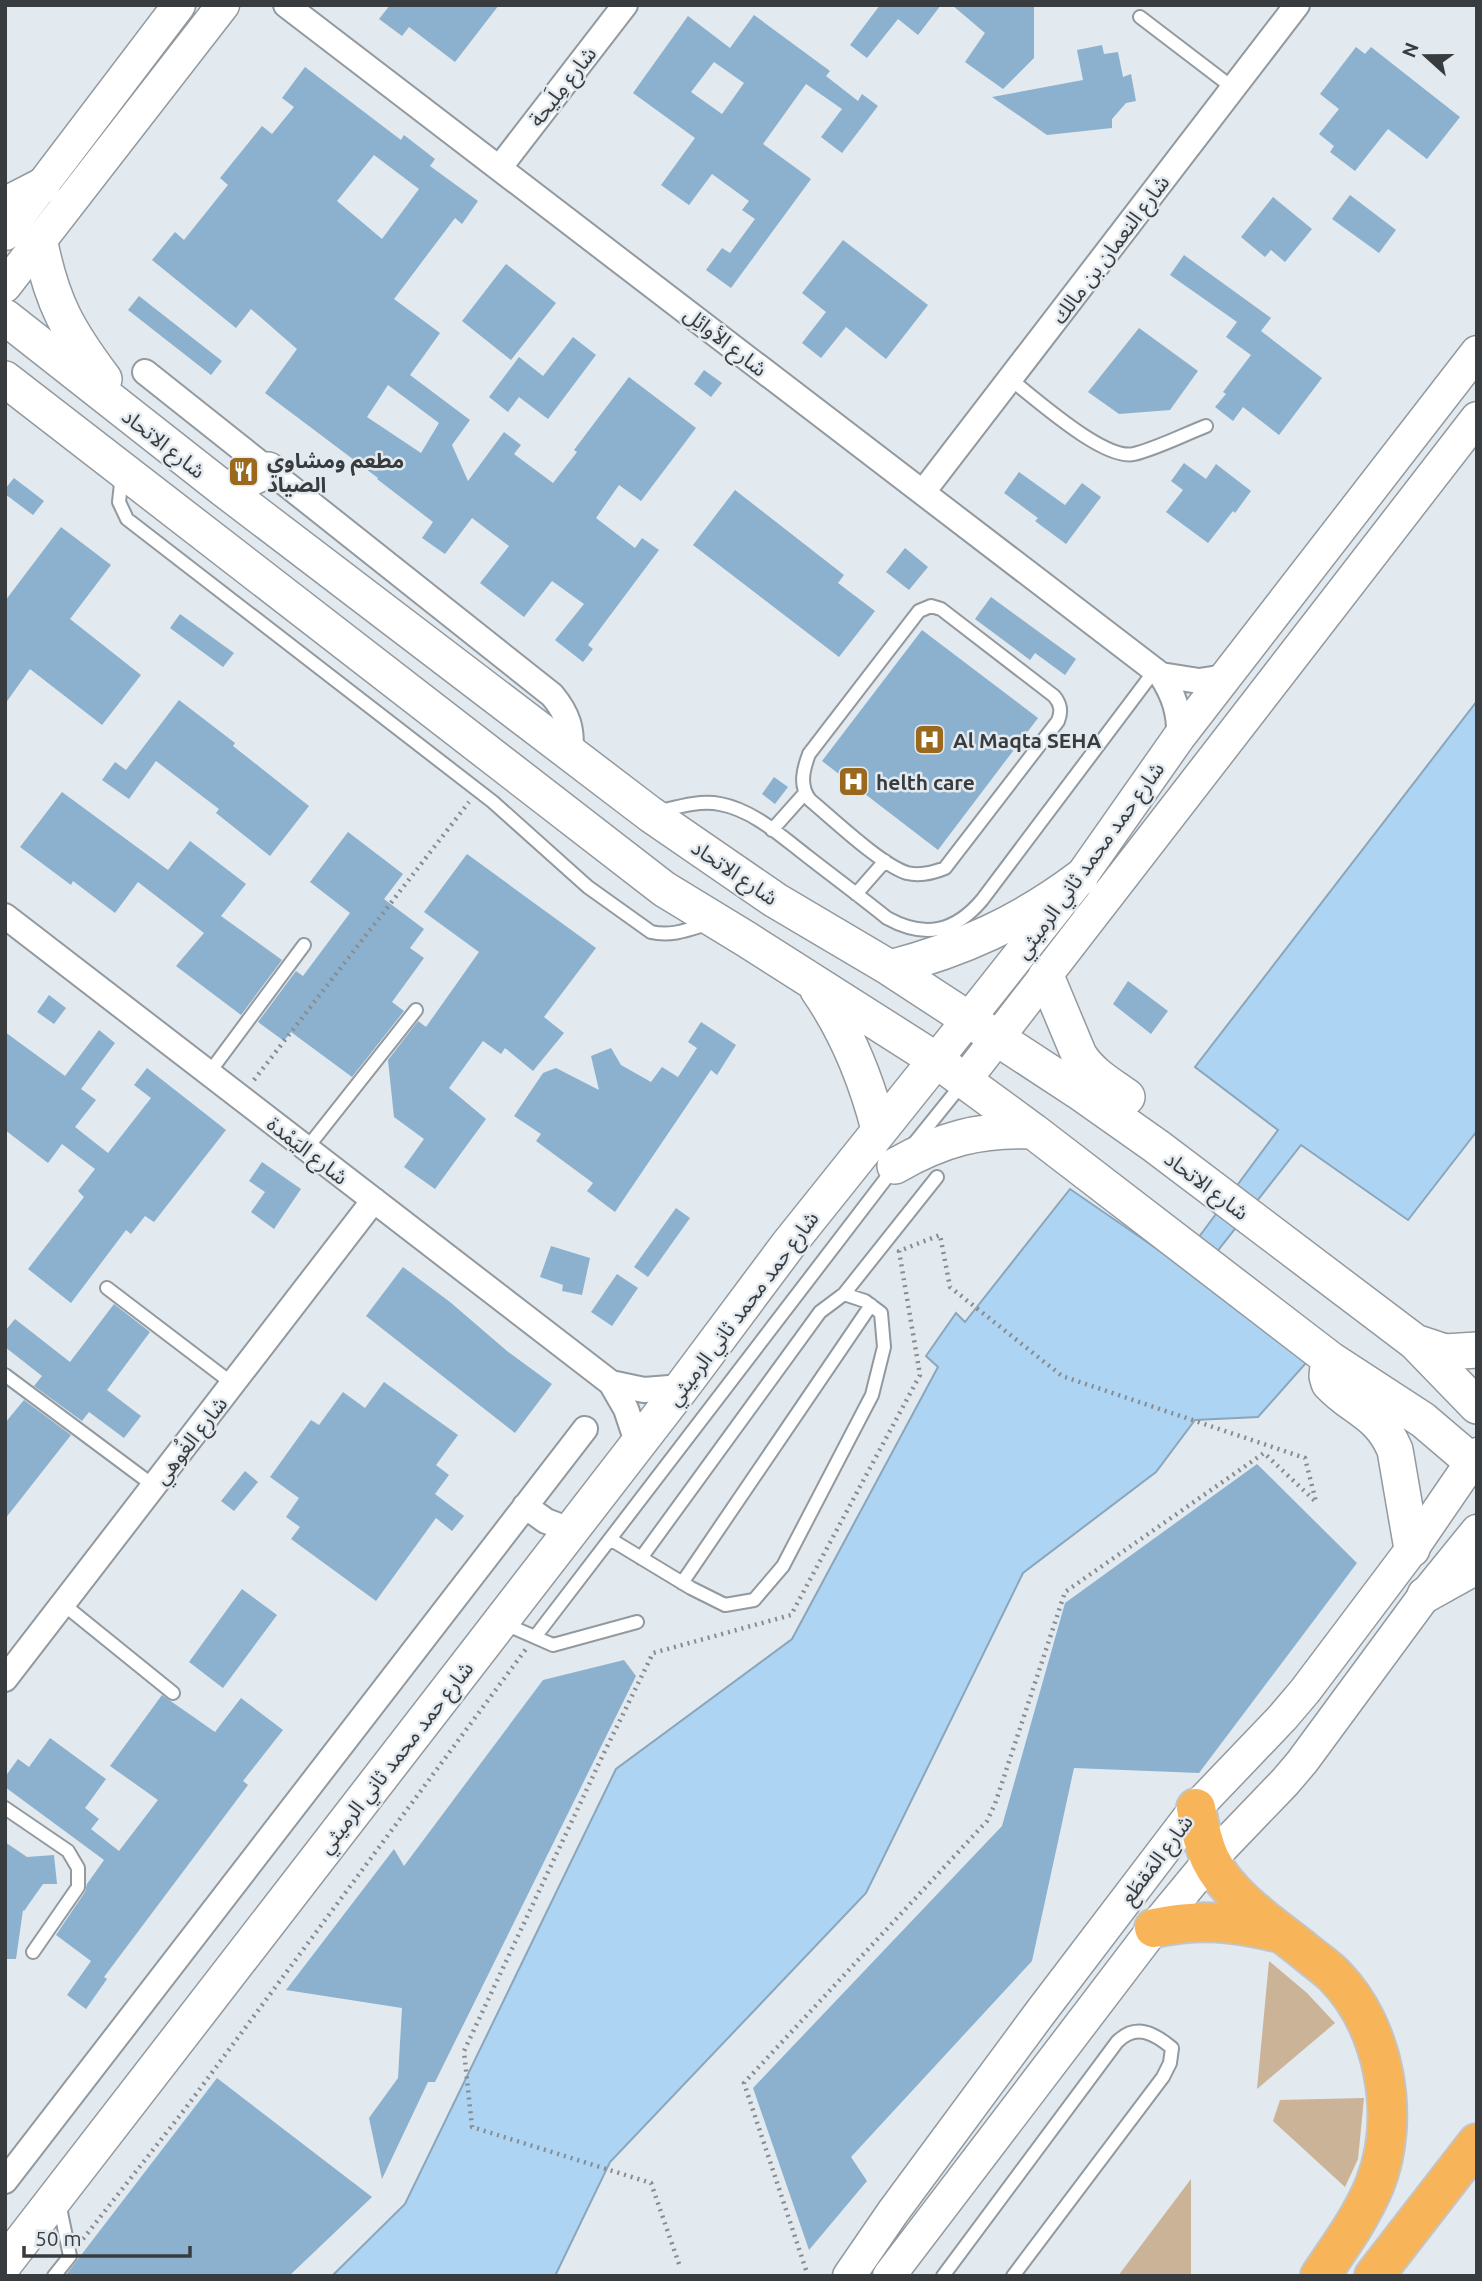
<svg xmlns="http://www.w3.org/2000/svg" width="1482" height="2281" font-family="Ubuntu,'Noto Sans Arabic',sans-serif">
<rect width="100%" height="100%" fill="#e2e9ef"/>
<path fill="#cab397" d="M1269,1961l38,32 28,30 -78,66z
M1364,2098l-6,61 -13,28 -72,-66 7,-21z
M1191,2179v97h-73z"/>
<path fill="#add4f2" stroke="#8aa6bc" stroke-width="2" d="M1477,701v430l-69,89 -107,-75 -104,132 109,86 -48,54 -63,3 -39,52 -133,101 -157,320 -256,269 -55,114h-223l73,-72 211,-435 176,-130 146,-272 -12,-11 30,-43 9,9 105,-133 109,75 99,-134 -83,-63z"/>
<path fill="#8bb1ce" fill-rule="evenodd" d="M390,5h109l-44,57 -46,-35 -7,9 -23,-17z
M880,5h61l-23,30 -20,-16 -31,39 -17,-13z
M952,5h82v53l-31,31 -38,-27 20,-29z
M754,15l76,56 -4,5 32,25 4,-7 16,12 -36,47 -21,-16 21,-28 -36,-25 -43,60 48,35 -80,109 -25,-18 16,-22 8,5 25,-34 -13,-9 7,-9 -37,-27 -23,31 -28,-20 34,-47 -62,-45 55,-77 42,32zM714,62l30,21 -22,31 -31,-22z
M1102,45l2,9 14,-2 5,25 8,-3 5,27 -10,2 -14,16v9l-65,7 -55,-38 91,-17 -6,-30z
M1356,47l9,7 6,-7 89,70 -33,42 -39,-30 -33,42 -25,-19 4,-6 -15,-12 20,-25 -19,-15z
M305,67l96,73 3,-5 31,24 -5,7 48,35 -16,23 -7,-6 -61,81 46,34 -30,42 60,45 -18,25 16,36 36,-49 17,13 -7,9 39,29 24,-31 -3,-2 55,-73 67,51 -55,73 -22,-16 -23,33 39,30 7,-10 17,12 -71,95 5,4 -10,13 -28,-22 29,-36 -32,-23 -28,36 -44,-34 29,-37 -37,-28 -27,36 -23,-16 11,-16 -56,-43 1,-1 -113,-85 32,-44 -46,-40 -15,19 -84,-68 23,-28 9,8 44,-55 -8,-7 42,-52 10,8 22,-27 -12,-9zM374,155l45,34 -37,50 -45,-38zM388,385l51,38 -18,30 -54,-36z
M1350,195l46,35 -17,23 -47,-34z
M1273,197l39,32 -27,33 -14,-12 -6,7 -24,-20z
M843,240l85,65 -42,54 -40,-32 -25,31 -19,-15 24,-31 -24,-19z
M1184,255l87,63 -10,13 61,47 -43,57 -36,-28 -10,14 -18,-14 11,-13 -3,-2 28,-37 -25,-18 11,-15 -67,-47z
M506,264l50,39 -45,57 -49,-39z
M139,296l83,65 -11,14 -83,-65z
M1139,328l59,43 -28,39 -51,4 -31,-22z
M573,337l23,18 -48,64 -29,-22 -11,15 -19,-15 30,-40 24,19z
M704,370l18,13 -11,14 -17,-13z
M1184,463l22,16 10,-15 35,27 -16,22 -2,-2 -25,32 -42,-31 17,-22 -12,-9z
M1019,472l46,33 17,-22 19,14 -35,47 -31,-23 3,-3 -34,-25z
M14,478l30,23 -11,14 -28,-21v-5z
M735,490l109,85 -6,8 37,28 -36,46 -146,-112z
M61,527l50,38 -41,54 71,56 -39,50 -72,-56 -25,35v-103z
M905,548l23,19 -19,23 -23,-18z
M991,597l85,62 -11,16 -30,-22 -5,7 -55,-41z
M180,614l54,39 -11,14 -53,-39z
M922,630l116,88 -100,132 -116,-89z
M179,700l56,43 -2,3 76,60 -39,50 -54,-43 3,-4 -63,-48 -27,38 -27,-19 13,-18 11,8z
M774,777l14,10 -13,17 -13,-10z
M62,792l106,78 22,-29 56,43 -25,32 61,44 -41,55 -65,-49 28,-33 -66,-51 -23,31 -42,-32 -2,4 -51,-38z
M348,832l55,42 -19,25 40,30 -14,19 14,10 -32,44 12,9 -52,66 -61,-45 -7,9 -26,-19 38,-51 7,5 47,-63 -40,-31z
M467,854l129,94 -52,69 20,16 -31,38 -28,-23 -4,6 -18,-13 -34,47 37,31 -51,70 -31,-22 20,-28 -30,-22 -6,-57 30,-39 8,6 53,-75 -55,-40z
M1128,981l40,30 -17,23 -38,-30z
M49,995l17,13 -12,16 -17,-12z
M701,1022l35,23 -19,30 -6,-5 -96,142 -28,-21 6,-8 -57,-42 5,-7 -27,-18 29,-43 13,-5 43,22 -8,-34 20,-8 10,17 30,17 11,-15 16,10 19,-29 -9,-6z
M99,1030l16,13 -34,46 15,11 -21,27 33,26 43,-55 -17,-13 13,-17 79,62 -72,92 -9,-6 -14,18 -5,-4 -55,73 -43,-34 56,-72 -6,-6 17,-22 -33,-25 -14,19 -43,-33v-98l60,44z
M262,1162l39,27 -27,40 -23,-17 14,-20 -16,-11z
M676,1208l14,10 -42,59 -14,-10z
M551,1246l39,12 -8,37 -20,-4 1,-6 -23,-8z
M403,1267l47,35 57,49 45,33 -37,49 -149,-117z
M617,1274l21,14 -26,38 -21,-14z
M114,1304l36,28 -43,58 34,26 -17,22 -35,-26 -7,9 -48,-35 8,-10 -37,-29v-16l10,-12 55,43z
M384,1382l74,53 -22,30 13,10 -14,19 29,22 -12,15 -16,-13 -60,83 -85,-62 9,-12 -14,-10 13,-19 -29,-21 41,-57 8,5 24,-33 22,16z
M24,1400l47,35 -66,84v-96z
M1257,1464l100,99 -158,210 -125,-5 -42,193 -181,196 16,24 -58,69 -56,-162 249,-262 63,-223z
M245,1471l13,11 -24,29 -13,-10z
M242,1589l35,26 -54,73 -34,-26z
M624,1660l12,16 -201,406h-7l-46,97 -13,-61 29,-40 4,-70 -116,-18 108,-141 10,17 139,-186z
M162,1695l53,37 26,-34 42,32 -40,51 5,4 -144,192 3,2 -21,30 -19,-14 24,-34 -35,-26 29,-43 2,-8 17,-24 -99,-73v-10l13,-18 11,8 21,-29 56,41 -21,29 14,11 -8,10 28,22 39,-51 -48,-34z
M5,1842l22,15 27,-2 3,29h-14l-19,27 -1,-1 -7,49h-11z
M217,2078l155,119 -83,79h-224z"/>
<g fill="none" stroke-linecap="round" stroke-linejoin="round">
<defs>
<path id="service" d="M1140,17l93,71
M1010,379c25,19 94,82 124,75 24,-6 49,-19 72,-28
M122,474l-3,28 8,17 366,283 95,85 63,45c21,5 39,-3 59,-9
M931,606l10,3 113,87c7,8 8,15 4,25l-113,147c-12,5 -25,8 -38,5 -26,-8 -74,-54 -97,-73 -11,-14 -7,-30 -1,-46l110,-143z
M657,812c21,-5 42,-12 63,-8 33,6 61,32 87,52 27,21 54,41 80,62 38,21 68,14 95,-18l173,-230
M772,830l33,-37
M856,894l29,-33
M209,1073l95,-128
M912,1146l50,-62
M307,1148l109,-138
M107,1288l126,96
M844,1294l93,-117
M5,1375l149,111
M610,1539l81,49 34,17 29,-5 29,-34 89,-171 12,-48 -3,-34 -16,-12 -21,-7 -24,18 -179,246
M682,1583l189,-278
M63,1604l110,89
M503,1623l50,22 84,-23
M535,1637l359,-469
M5,1808l63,43 10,17v19l-45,65
M54,2276l16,-20 -11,-53
M943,2276l174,-234c19,-19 37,-9 55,6l-2,15 -7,14 -150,199"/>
<path id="minor" d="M286,5l875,670c13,20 19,38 18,62
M500,167l125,-162
M145,372l407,323c16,19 21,35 18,59
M923,492l374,-487
M1161,675l38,6 26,-4
M5,916l606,467 15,26 12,36
M611,1383l33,7 38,-3
M525,1506l21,15 24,9
M5,1679l369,-479
M5,2181l580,-752"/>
<path id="tertiary" d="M5,234l174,-229
M5,286l218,-281
M936,1060l144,-182 99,-141 298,-385
M965,1080l512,-662
M849,2276l44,-64 147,-199 156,-205 86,-90 23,-27 107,-142 65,-95
M889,2276l265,-348 57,-69 74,-77 17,-20 123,-167 52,-64"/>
<path id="secondary" d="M5,205l37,-19
M40,243c12,60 28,88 64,136
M5,317l220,173 425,324 125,86 115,68 188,123 78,55 259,196 62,64
M5,379l659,510 82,50 190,121 97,71 298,229 92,60 54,46
M225,490l43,-20
M890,968c72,-19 130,-45 190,-90
M1046,976l33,79c12,19 30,29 48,42
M818,990c30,43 48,89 61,139
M895,1166c47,-27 84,-37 138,-35
M1415,1342l30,10 32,-2
M1328,1366l-1,10 2,7c25,27 50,29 66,67l17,99
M1425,1595l52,-29
M5,2263l677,-876 106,-142 148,-185"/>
<path id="motorway" d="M1196,1808c3,17 7,35 14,51 18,37 59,64 91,89 10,9 23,17 33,27 51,52 67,142 41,209 -14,34 -35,62 -55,92
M1154,1928c49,-10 77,-6 126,5
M1374,2276l103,-133"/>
</defs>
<use href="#service" stroke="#92999f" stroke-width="16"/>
<use href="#minor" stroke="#92999f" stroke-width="28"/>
<use href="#tertiary" stroke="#92999f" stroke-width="35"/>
<use href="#secondary" stroke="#92999f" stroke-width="38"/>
<use href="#motorway" stroke="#c4c4c5" stroke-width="42"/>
<path stroke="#888c90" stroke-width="4.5" stroke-dasharray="2 5" stroke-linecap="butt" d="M254,1080l215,-278
M83,2239l102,-130 341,-460
M679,2264l-28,-81 -179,-56 -8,-76 138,-294 51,-104 138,-38 129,-240 -21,-124 41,-16 10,52 112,89 243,82 11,44 -52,-49 -199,139 -70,212 -8,17 -243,262 64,193"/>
<use href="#service" stroke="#fff" stroke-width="12"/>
<use href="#minor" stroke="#fff" stroke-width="24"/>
<use href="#tertiary" stroke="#fff" stroke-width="32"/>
<use href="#secondary" stroke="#fff" stroke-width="35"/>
<use href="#motorway" stroke="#f8b458" stroke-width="38"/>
</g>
<defs>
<symbol id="restaurant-square" viewBox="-11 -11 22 22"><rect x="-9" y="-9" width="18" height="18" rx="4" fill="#9b691d" stroke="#e2e9ef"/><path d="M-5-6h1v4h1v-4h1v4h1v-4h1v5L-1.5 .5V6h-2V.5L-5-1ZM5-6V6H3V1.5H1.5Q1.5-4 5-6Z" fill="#fff"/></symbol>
<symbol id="hospital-square" viewBox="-11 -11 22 22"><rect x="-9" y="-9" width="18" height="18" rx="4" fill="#9b691d" stroke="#e2e9ef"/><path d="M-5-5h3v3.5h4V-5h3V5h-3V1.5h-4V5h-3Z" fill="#fff"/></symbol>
</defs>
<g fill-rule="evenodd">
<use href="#restaurant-square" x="226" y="454" width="35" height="35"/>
<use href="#hospital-square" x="912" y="722" width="35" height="35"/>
<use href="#hospital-square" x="836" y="764" width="35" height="35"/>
</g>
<g text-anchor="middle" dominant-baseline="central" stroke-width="5" stroke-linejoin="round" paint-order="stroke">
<g font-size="21" fill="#393c3e" stroke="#e2e9ef">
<text transform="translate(562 86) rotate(-52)">شارع مِلَيحة</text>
<text transform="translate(1110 249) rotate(-53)">شارع النعمان بن مالك</text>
<text transform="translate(726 341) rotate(38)">شارع الأوائِل</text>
<text transform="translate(164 443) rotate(38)">شارع الاتحاد</text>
<text transform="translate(1089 860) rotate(-54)">شارع حمد محمد ثاني الرميثي</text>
<text transform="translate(735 872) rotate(34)">شارع الاتحاد</text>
<text transform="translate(308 1150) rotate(38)">شارع اليَمْدة</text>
<text transform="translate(1207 1185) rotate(37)">شارع الاتحاد</text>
<text transform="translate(742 1308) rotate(-53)">شارع حمد محمد ثاني الرميثي</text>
<text transform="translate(190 1440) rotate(-52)">شارع الغُوهي</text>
<text transform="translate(395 1757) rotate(-52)">شارع حمد محمد ثاني الرميثي</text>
<text transform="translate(1156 1859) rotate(-53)">شارع المَقطَع</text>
</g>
<g font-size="21" font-weight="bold" fill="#393c3e" stroke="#e2e9ef" text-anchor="start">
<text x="267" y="460">مطعم ومشاوي<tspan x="267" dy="24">الصياد</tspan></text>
<text x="953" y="740">Al Maqta SEHA</text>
<text x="876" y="782">helth care</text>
</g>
</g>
<rect width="1482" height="2281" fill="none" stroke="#393c3e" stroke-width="14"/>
<g transform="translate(1426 56) rotate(291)" stroke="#e2e9ef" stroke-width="5" paint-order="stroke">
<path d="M0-5L12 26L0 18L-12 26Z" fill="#393c3e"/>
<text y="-10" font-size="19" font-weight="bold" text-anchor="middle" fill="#393c3e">N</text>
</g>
<path d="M24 2246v10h166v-10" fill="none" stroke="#393c3e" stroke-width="3.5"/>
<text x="35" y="2246" font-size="21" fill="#393c3e" stroke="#e2e9ef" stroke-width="5" paint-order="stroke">50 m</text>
</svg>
